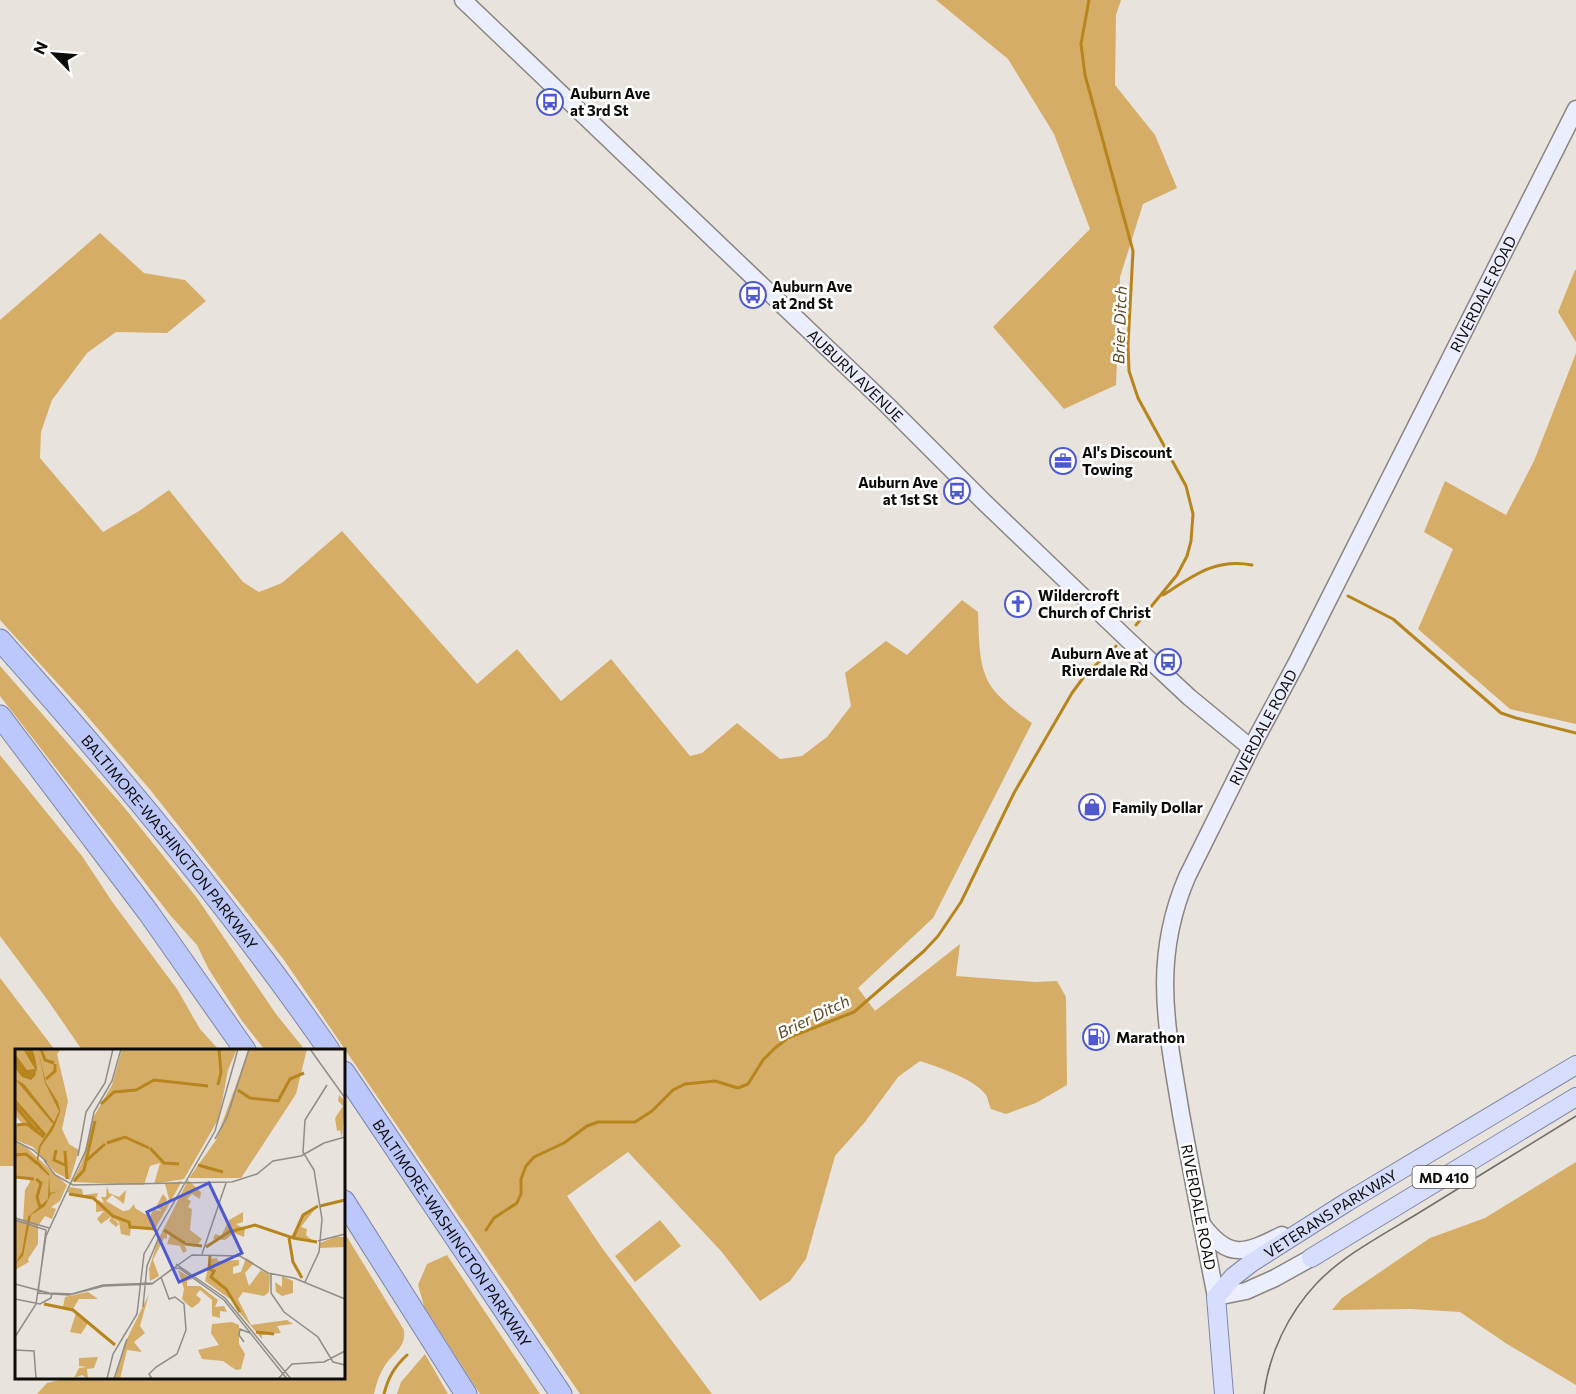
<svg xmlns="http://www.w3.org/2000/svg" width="1576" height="1394" font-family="Commissioner,sans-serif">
<rect width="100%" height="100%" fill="#e8e3dc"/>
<path fill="#d6ad67" d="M936,0h185l-5,15 -1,70 40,50 22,53 -34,16 -23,73 -4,108 -52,24 -71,-82 97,-98 -36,-95 -46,-75z
M100,233l44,40 41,7 21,21 -39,32 -51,-1 -29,21 -35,47 -11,32 -1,26 63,74 36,-21 30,-21 74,92 16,10 23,-9 60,-52 135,153 40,-35 44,52 50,-42 79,97 12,-3 35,-30 43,36 22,-3 25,-19 24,-31 -6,-33 41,-32 21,14 55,-55 16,12c1,21 0,46 8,65 6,17 32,36 46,46l-99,195 -75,70 17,23 85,-67 -4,32 79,6 22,-1 9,16 1,88 -31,18 -30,11 -15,-5c-2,-4 -3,-11 -5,-14 -11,-16 -48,-28 -66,-34l-22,16 -33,45 -30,34 -29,103 -16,22 -30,20 -39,-50 -93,-99 -61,44 35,52 110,146h-132l-296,-434 -132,-168 -71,-83 -81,-89v-300z
M1575,270h1v72l-18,-30z
M1576,353v371l-66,-15 -92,-80 35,-80 -29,-17 21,-51 61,34 28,-54z
M0,666l123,140 74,92 79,116 29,36h-40l-23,-29 -34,-53 -11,-23 -27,-30 -170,-219z
M0,755l82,101 31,47 64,86 23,40 19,21h-137l-33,-48 -49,-66z
M0,978l55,72h-39v116h-16z
M1576,1162v223l-69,-41 -47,-32 -50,-3 -78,1 10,-12 88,-60 55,-20z
M660,1220l21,26 -46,36 -20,-26z
M344,1232l60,98c2,19 -11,22 -20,37 -5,8 -8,17 -10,27h-337l10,-11 21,-5h276z
M447,1255l93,139h-60l-56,-88 -6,-21 9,-21z
M425,1354l23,40h-51l4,-12z"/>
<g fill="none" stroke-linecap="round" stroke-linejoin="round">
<path stroke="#b7851d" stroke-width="3" d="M1089,0l-8,44 4,31 48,176 -5,94 1,26 9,27 48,88 7,28 -2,27 -4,15 -10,19 -41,50
M1163,595c30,-19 52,-37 89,-30
M1348,596l45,23 108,94 15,5 60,15
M486,1230l8,-12 23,-15 4,-9v-15l5,-13 8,-9 30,-14 23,-17 11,-4h37l17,-11 21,-21 12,-6 30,-3 23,7 10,-4 15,-24 12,-12 13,-10 66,-26 70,-61 14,-15 23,-34 53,-109 58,-100 14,-19 30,-28
M384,1394c4,-16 10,-27 23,-39"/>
<defs>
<g id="secondary">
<path id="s1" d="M463,0l424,405 97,97 141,135 64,60 62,51"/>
<path d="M1202,1224c27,37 44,29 80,11"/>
<path id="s2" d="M1311,1258l-36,20 -29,13 -30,6c-12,-61 -24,-122 -35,-183 -14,-86 -30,-153 6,-237l64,-129 45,-84 280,-555"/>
</g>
<g id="primary">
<path d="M1311,1258l265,-161"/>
<path id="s3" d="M1224,1394l-8,-97 17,-20 18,-14 96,-61 229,-137"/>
</g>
<g id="highway">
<path id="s4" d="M0,640c117,131 229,266 329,410"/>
<path d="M0,716l148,196 97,138"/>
<path id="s5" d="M344,1072l217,322"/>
<path d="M344,1201l122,193"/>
</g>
</defs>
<use href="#secondary" stroke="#8a867f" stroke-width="19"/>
<use href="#primary" stroke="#7f86a7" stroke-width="20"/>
<use href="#highway" stroke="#7f86a7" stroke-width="23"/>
<use href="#secondary" stroke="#ebeefe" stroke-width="16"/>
<use href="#primary" stroke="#d7defd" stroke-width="18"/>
<use href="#highway" stroke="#bcc8fc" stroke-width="21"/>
<path stroke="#716e69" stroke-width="1.5" d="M1264,1394c5,-40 24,-80 52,-110 26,-28 68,-50 101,-70 53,-33 106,-65 159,-98"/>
</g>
<defs>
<symbol id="bus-ring" viewBox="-11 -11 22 22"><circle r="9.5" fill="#fff" stroke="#4e59cf" stroke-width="1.5"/><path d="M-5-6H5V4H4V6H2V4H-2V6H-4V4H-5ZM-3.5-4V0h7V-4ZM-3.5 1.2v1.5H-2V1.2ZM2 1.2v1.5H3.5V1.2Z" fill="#4e59cf"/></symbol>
<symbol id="office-ring" viewBox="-11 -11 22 22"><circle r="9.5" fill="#fff" stroke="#4e59cf" stroke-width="1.5"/><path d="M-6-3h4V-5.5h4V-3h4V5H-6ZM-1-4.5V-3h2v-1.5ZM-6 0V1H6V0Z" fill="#4e59cf"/></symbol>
<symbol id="church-ring" viewBox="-11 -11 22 22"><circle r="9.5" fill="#fff" stroke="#4e59cf" stroke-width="1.5"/><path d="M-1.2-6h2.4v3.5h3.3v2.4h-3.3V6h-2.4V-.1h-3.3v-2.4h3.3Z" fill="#4e59cf"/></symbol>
<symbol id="shop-ring" viewBox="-11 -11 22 22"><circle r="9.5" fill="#fff" stroke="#4e59cf" stroke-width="1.5"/><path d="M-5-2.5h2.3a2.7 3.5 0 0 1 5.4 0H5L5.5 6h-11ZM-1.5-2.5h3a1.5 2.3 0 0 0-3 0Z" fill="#4e59cf"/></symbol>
<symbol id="fuel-ring" viewBox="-11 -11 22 22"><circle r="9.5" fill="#fff" stroke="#4e59cf" stroke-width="1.5"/><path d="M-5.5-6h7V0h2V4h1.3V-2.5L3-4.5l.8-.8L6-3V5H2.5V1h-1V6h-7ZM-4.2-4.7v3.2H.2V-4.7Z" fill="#4e59cf"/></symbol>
</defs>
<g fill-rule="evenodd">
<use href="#bus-ring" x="535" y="87" width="30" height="30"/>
<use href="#bus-ring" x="738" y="280" width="30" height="30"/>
<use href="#office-ring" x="1048" y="446" width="30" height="30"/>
<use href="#bus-ring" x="942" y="476" width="30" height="30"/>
<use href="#church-ring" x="1003" y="589" width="30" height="30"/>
<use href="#bus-ring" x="1153" y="647" width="30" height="30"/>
<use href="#shop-ring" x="1077" y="792" width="30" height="30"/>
<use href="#fuel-ring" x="1081" y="1022" width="30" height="30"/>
</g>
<g text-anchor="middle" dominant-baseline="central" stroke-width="5" stroke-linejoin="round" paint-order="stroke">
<rect fill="#fff" stroke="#565553" stroke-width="1.5" x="1412.5" y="1166" width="63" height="22" rx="4.5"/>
<g font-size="14" font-weight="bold" fill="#0d0c09">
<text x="1444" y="1177">MD 410</text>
</g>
<g font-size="15" font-weight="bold" fill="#0d0c09" stroke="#fff" text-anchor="start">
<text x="570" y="93">Auburn Ave<tspan x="570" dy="17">at 3rd St</tspan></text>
<text x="772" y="286">Auburn Ave<tspan x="772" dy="17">at 2nd St</tspan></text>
<text x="1082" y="452">Al's Discount<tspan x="1082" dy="17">Towing</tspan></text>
<text x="938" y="482" text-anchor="end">Auburn Ave<tspan x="938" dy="17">at 1st St</tspan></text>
<text x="1038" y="595">Wildercroft<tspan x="1038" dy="17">Church of Christ</tspan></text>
<text x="1148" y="653" text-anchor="end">Auburn Ave at<tspan x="1148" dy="17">Riverdale Rd</tspan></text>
<text x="1112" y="807">Family Dollar</text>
<text x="1116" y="1037">Marathon</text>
</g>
<g font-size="15" fill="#0d0c09" stroke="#fff">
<text stroke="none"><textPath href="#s2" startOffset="1185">RIVERDALE ROAD</textPath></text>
<text stroke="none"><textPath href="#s1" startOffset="543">AUBURN AVENUE</textPath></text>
<text stroke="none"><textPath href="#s2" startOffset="699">RIVERDALE ROAD</textPath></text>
<text stroke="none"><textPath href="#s4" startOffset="264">BALTIMORE-WASHINGTON PARKWAY</textPath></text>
<text transform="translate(1199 1207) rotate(79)">RIVERDALE ROAD</text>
<text stroke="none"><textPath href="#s3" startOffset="240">VETERANS PARKWAY</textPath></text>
<text stroke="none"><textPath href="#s5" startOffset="194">BALTIMORE-WASHINGTON PARKWAY</textPath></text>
</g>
<g font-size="16" font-style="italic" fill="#5e4922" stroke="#fff">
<text transform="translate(1119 325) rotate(-88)">Brier Ditch</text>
<text transform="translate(813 1016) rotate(-26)">Brier Ditch</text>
</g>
</g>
<g transform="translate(15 1049)">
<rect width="330" height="330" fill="#e8e3dc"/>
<path d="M0,0h46l-4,5 11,47 -6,28 7,15 10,6 -9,30 -15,-8 -22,-25 -18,-7 1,-16 6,-1 -7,-7zM107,0h115l-9,21 -9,48 -35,61 -30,5 6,-21 -10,3 -6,19 -72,-3 10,-20 11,-44 19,-33zM234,0h58l-11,45 -55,84h-52l27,-38zM324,46l6,6 -3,37 -2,-8 -3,1 -2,-13 8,-12 -5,-5zM0,93l11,5 41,38 -7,16 -9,6 5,2 -4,10 -7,-3 -7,10v18l-10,15 1,3 -14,8v-50l8,1 2,-31 5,-8 -1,-4h-14zM173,131l13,12 -1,7 -8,-5 -5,5 4,2 -3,6 4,2 -2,21 12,9 -4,5 -15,-2 4,9 -4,2 -3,-7 -13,-2 3,-9 -3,-2v6l-3,-1 -11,22 6,16 -9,5 -1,-12 9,-29zM167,132l-27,48 -24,-2 -1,9 -9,-2 -2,-12 -6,-4 6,6 -3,3 -7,-6 3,-5 -11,8 -4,-5 7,-8 -8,1v-10l4,2 -6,-6 -27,-6 3,-5 12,2 1,6 15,-2 -2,6 8,4 -3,-6h5l1,-11 2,7 10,4 7,-7 -2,14 -12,-9 -6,6 17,10 6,-1 5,-6 1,4 15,9 3,-7 9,1 -6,-4 7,-13 4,5 -4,10 6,-10 -4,-15zM303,156l-17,22 6,2 -1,6 7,6 -22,-4 11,-22zM228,163v10l-7,2 9,5 -1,8 -10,-4 -9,7 -12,-1 2,-5 6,2 8,-16zM320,188h10v10l-25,1v-5zM202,209l1,3 21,-1v5l-6,2v7l8,-2 5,-14 8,5 -9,10 4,13 12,-16 9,5 -1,17 -5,4 -21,-4 -5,7 13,26 36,-5 6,4 -16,2 4,7 -19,2v4l-23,-27 -2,-8 -32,-23 5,-22zM163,221l15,9 -6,2v5h13l18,14 -3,7 9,-1 3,6 -7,-1v7l-8,-2v-16l-12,-10 -4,5 5,4 -2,4 -7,5 -4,-3 -6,-6 2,-10zM267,227l11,5v12l-11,3 -6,-4 -1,-10 7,5zM73,243l10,7h-19l-6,10 -10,-2 2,-10zM134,245l-9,32 5,7 -11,9 8,10 -15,-2 -7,29h-5l9,-34zM61,264l12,10 -7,11 -11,-2zM217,273l7,3v19l6,10 -4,15 -5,1 -13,-9 -21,-2 -4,-9 21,-5 -8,-12 1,-9zM83,308l-4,11 -7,1 1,10 -6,-4 -8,3 5,-10 8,-1 -8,-1v-8z" fill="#d6ad67"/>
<path d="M8,0h9l3,8 2,11 -2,8 -4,4 -9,-3 -7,-9 1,-13 11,15 8,-1zM23,0l8,34 12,19 2,8 -1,5 -6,15 -12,16 -3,15 11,13 1,19 9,-2 -8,3 -6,12 -14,9 -8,41 -8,8 7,-12 6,-35 20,-18 1,-23 -11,-10 -1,-8 2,-12 14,-22 -38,-45 9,5 30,38 5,-11 -14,-28z" fill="#b7851d"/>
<path fill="none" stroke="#b7851d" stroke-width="3" d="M26,0l4,11 9,3M31,30l9,-8v-7M203,36l3,-13 -2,-23M223,41l12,8 28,3 12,-22 14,-6M0,52l30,34M86,55l13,-12 22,-2 18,-10 54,6M0,57l20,23 5,-1M2,76l10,-1 17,13M92,94l18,-6 24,11M135,99l14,15 15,1M41,101l-2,10 11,5M50,102l2,28M0,106l11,-1 12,10M72,111l18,-16M183,116l25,7M0,128l19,2M21,130l5,4 -4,14 3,10M59,132l10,-11 11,-49M54,145l24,4 20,18 16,6 1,5 26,2M305,157l25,-6M149,181l22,14 16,2M274,189l4,24 9,16M278,189l24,4M191,198l23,-15 26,-7 38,13 10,-23 15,-9M195,207l-1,13 5,2 -3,6 15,12 14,23M29,255l29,6 42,35M241,283l18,2"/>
<path fill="none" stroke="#908d88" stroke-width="1.5" d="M295,0l35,49M200,90l12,-22 22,-68M0,92l18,9 14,12M63,107l8,-44 19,-29 8,-34M29,111l11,15 18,10 159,-3 25,-8 16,-13 28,-5 23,-13 21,-6M0,169l34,10M0,171l31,10 -8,63 31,2 35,-9 48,-2 20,-15 7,-1 45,32 63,79M303,192l27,-7M187,205l24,-71M161,215l49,34 66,81M256,225v19l13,19 34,25 15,25 12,3M290,233l14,-30 3,-33 -8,-49 -11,-18 2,-32 22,-35M0,235l34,9 23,1 31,-9 50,-2 39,-28 48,1 28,17 26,5 51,21M0,250l25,5 11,-6 1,-5M128,258l4,-41 12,-29M0,288l21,-33 10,-68 40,-86 8,-38 18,-31 9,-32M229,293l-5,-7 1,-6 10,4M0,301l19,1 2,28M92,330l6,-25 24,-40 7,-60 71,-123 23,-82M99,330l13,-40M137,330l-3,-5 7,-7 21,-13 9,-24 -2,-26 -9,-7 -6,2 -8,-22M263,330l14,-15 32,-2 21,-11"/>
<path fill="#4e59cf" fill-opacity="0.15" stroke="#4e59cf" stroke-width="3" d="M194,134l33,70 -63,29 -32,-70z"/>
<rect width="330" height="330" fill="none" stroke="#0d0c09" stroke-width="3"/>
</g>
<g transform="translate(54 54) rotate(295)" stroke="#ffffff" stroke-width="4.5" paint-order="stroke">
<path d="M0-4.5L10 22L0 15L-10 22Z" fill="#0d0c09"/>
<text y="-9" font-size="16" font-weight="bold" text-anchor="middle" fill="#0d0c09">N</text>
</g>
</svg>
